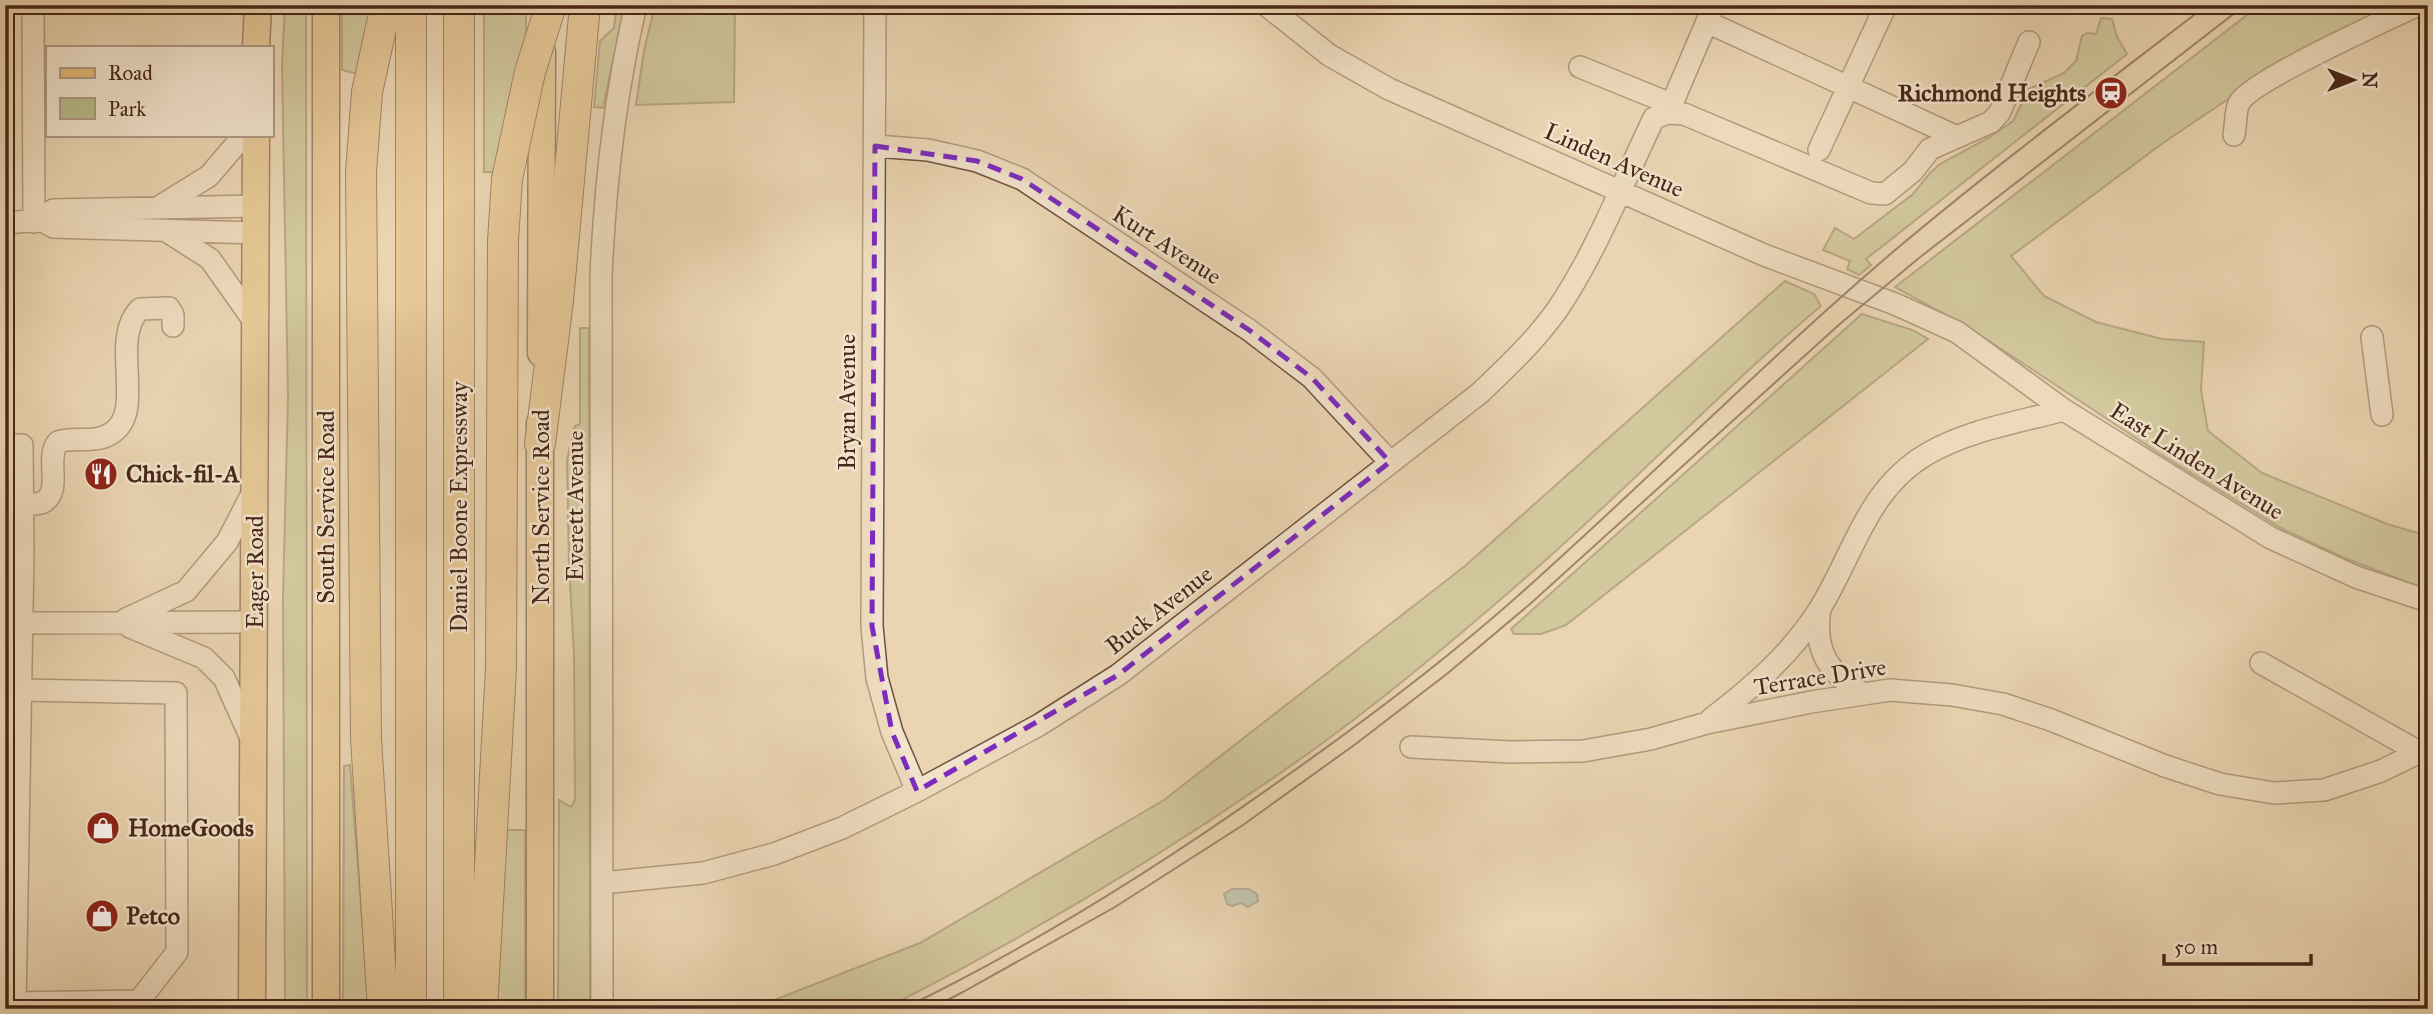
<svg xmlns="http://www.w3.org/2000/svg" width="2433" height="1014" font-family="'IM FELL Great Primer',serif">
<rect width="100%" height="100%" fill="#ead4b1"/>
<filter id="stains"><feTurbulence type="fractalNoise" baseFrequency=".00286" numOctaves="4"/><feColorMatrix values="0 0 0 0 .2 0 0 0 0 .09 0 0 0 0 .02 0 0 0 .5 -.17"/></filter>
<radialGradient id="worn" r=".72"><stop offset=".6" stop-color="#630" stop-opacity="0"/><stop offset="1" stop-color="#630" stop-opacity=".3"/></radialGradient>
<path fill="#b8bc8b" stroke="#807252" stroke-width="2" d="M285,5h21l1,1004h-22l-2,-413 5,-199 -6,-332z
M342,5h31l-15,69 -16,-4z
M484,5h42v33l-29,134h-13z
M617,5h8l-22,103 -9,-1 6,-66 14,-13z
M655,5h80l-1,97 -98,3 8,-54z
M2260,5h138l-118,59 -117,79 -152,113 33,40 52,26 66,17 42,3 -3,48 7,41 54,42 125,51 41,12v54l-86,-33 -61,-29 -121,-74 -192,-127 -73,-40z
M2101,18l11,1 5,18 10,17 -261,205 5,6 -12,10 -12,-6 3,-8 -27,-11 12,-22 19,11 59,-45 18,-22 9,-8 50,-27 23,-16 16,-32 35,-16 12,-12 6,-25 5,-3 9,1z
M1785,281l29,13 7,12c-103,87 -196,186 -298,274 -75,65 -152,130 -234,187 -126,88 -259,168 -397,238l-8,4h-133l169,-66 244,-143 301,-234z
M1862,314l50,16 16,9 -362,286 -25,9h-27l-3,-5z
M580,328h9l1,681h-32l1,-209 12,7 4,-7 -1,-146 -5,-89 -2,-105 8,-34 5,-2z
M350,765l19,244h-26l1,-243z
M506,830h19v179h-28z"/>
<path fill="#98b7b0" stroke="#787d74" stroke-width="2" d="M1232,889h17l8,5 1,7 -10,6 -7,-4 -9,3 -5,-2 -3,-10z"/>
<g fill="none" stroke-linecap="round" stroke-linejoin="round">
<defs>
<path id="minor" d="M33,5l1,217
M875,5l-3,621 5,52 15,54 25,59
M1266,5l63,50 60,34 375,166 131,49 62,28 107,78 207,128 85,39 72,24
M1707,22l250,115
M1580,67l91,37
M1668,113l46,-108
M2234,135c2,-9 1,-24 5,-32 12,-22 149,-84 179,-98
M875,146l53,4 49,11 45,18 227,151 63,48 78,84
M1819,150l66,-143
M159,207l50,-31 35,-41
M41,220l12,7 203,6
M5,223l36,-3 12,-10 203,-4
M168,232l42,27 46,65
M2372,337l10,78
M5,445h17l1,107
M22,504c7,0 17,1 23,-3 17,-13 0,-44 13,-59 16,-6 36,2 52,-8 38,-21 -2,-94 30,-125l29,-1 4,7v11
M5,552h18l-8,457
M1820,609c-7,42 9,65 44,85
M126,619l60,-28 41,-49 27,-52
M22,623l232,-1
M130,627l74,31 20,20 27,60
M2261,663l158,89
M1711,719c41,-31 80,-65 108,-109 35,-56 47,-120 108,-156 41,-24 92,-32 137,-44
M1411,747l100,5 72,-1 68,-12 56,-16 104,-21 79,-12 62,5 51,9 48,16 114,46 55,18 54,9 50,-3 57,-19 47,-23
M602,883l101,-10 71,-19 68,-26 75,-37 122,-66 79,-50 362,-282c28,-27 55,-52 77,-83 40,-59 66,-128 97,-192l14,-5 16,1 187,79 14,1 28,-23 17,-22 61,-27 9,-10 29,-70
M15,1003l124,-2 38,-49 -1,-259 -155,-3
M602,1009l-1,-733c4,-91 14,-182 35,-271"/>
<path id="major" d="M256,47l2,-42
M541,353l1,-301
M252,1009l4,-874
M326,1009v-1004
M540,1009v-586"/>
<path id="highway" d="M411,5v1004
M540,444l18,-143 27,-296
M383,1009l-17,-271 -5,-566 6,-80 19,-87
M459,1009v-1004
M482,1009l19,-340 2,-428 4,-62"/>
</defs>
<use href="#minor" stroke="#71523f" stroke-width="24"/>
<use href="#major" stroke="#492719" stroke-width="29"/>
<use href="#highway" stroke="#492719" stroke-width="32"/>
<use href="#minor" stroke="#f1e3cc" stroke-width="21"/>
<use href="#major" stroke="#e5ba78" stroke-width="26"/>
<use href="#highway" stroke="#e5ba78" stroke-width="30"/>
<path stroke="#492719" stroke-width="2" d="M902,1009c135,-65 261,-145 383,-232 81,-57 161,-117 235,-183 126,-112 245,-233 374,-343 101,-85 208,-165 313,-246
M930,1009l33,-17 152,-85 128,-82 114,-82 91,-70 82,-69 311,-281 78,-65 326,-253"/>
<defs>
<path id="highway-bridge" d="M507,179l23,-107 21,-67"/>
</defs>
<use href="#highway-bridge" stroke="#492719" stroke-width="32" stroke-linecap="butt"/>
<use href="#highway-bridge" stroke="#e5ba78" stroke-width="30"/>
</g>
<path d="M0 0H2433V1014H0ZM875,146l102,15 45,18 227,151 63,48 78,84 -272,213 -201,116 -25,-59 -20,-106z" fill="#ead4b1" fill-opacity=".55" fill-rule="evenodd"/>
<path fill="none" stroke="#7b2cbf" stroke-width="5" stroke-dasharray="14 9" stroke-linejoin="round" d="M875,146l102,15 45,18 227,151 63,48 78,84 -272,213 -201,116 -25,-59 -20,-106z"/>
<defs>
<symbol id="station-disc" viewBox="-11 -11 22 22"><circle r="9.5" fill="#8f2418" stroke="#f1e3cc"/><path d="M-3-6H3Q5-6 5-4V2Q5 4 3 4L4.5 6H3L1.5 4h-3L-3 6H-4.5L-3 4Q-5 4-5 2V-4Q-5-6-3-6ZM-3.5-4v3h7v-3ZM-3.5 1v1.5H-2V1ZM2 1v1.5H3.5V1Z" fill="#fff"/></symbol>
<symbol id="restaurant-disc" viewBox="-11 -11 22 22"><circle r="9.5" fill="#8f2418" stroke="#f1e3cc"/><path d="M-5-6h1v4h1v-4h1v4h1v-4h1v5L-1.5 .5V6h-2V.5L-5-1ZM5-6V6H3V1.5H1.5Q1.5-4 5-6Z" fill="#fff"/></symbol>
<symbol id="shop-disc" viewBox="-11 -11 22 22"><circle r="9.5" fill="#8f2418" stroke="#f1e3cc"/><path d="M-5-2.5h2.3a2.7 3.5 0 0 1 5.4 0H5L5.5 6h-11ZM-1.5-2.5h3a1.5 2.3 0 0 0-3 0Z" fill="#fff"/></symbol>
</defs>
<g fill-rule="evenodd">
<use href="#station-disc" x="2092" y="74" width="38" height="38"/>
<use href="#restaurant-disc" x="82" y="455" width="38" height="38"/>
<use href="#shop-disc" x="84" y="809" width="38" height="38"/>
<use href="#shop-disc" x="83" y="897" width="38" height="38"/>
</g>
<g text-anchor="middle" dominant-baseline="central" stroke-width="5" stroke-linejoin="round" paint-order="stroke">
<g font-size="24" font-weight="bold" fill="#492719" stroke="#f1e3cc" text-anchor="start">
<text x="2086" y="93" text-anchor="end">Richmond Heights</text>
<text x="126" y="474">Chick-fil-A</text>
<text x="128" y="828">HomeGoods</text>
<text x="126" y="916">Petco</text>
</g>
<g font-size="24" fill="#492719" stroke="#f1e3cc">
<text transform="translate(1614 160) rotate(24)">Linden Avenue</text>
<text transform="translate(1167 245) rotate(33)">Kurt Avenue</text>
<text transform="translate(847 402) rotate(-90)">Bryan Avenue</text>
<text transform="translate(2197 461) rotate(32)">East Linden Avenue</text>
<text transform="translate(575 506) rotate(-90)">Everett Avenue</text>
<text transform="translate(326 507) rotate(-90)">South Service Road</text>
<text transform="translate(459 507) rotate(-90)">Daniel Boone Expressway</text>
<text transform="translate(541 507) rotate(-90)">North Service Road</text>
<text transform="translate(255 572) rotate(-90)">Eager Road</text>
<text transform="translate(1159 610) rotate(-38)">Buck Avenue</text>
<text transform="translate(1820 677) rotate(-9)">Terrace Drive</text>
</g>
</g>
<rect width="2433" height="1014" fill="none" stroke="#ead4b1" stroke-width="28"/>
<rect x="7" y="7" width="2419" height="1000" fill="none" stroke="#492719" stroke-width="3.5"/>
<rect x="14" y="14" width="2405" height="986" fill="none" stroke="#492719" stroke-width="2"/>
<rect x="46" y="46" width="228" height="91" fill="#f1e3cc" stroke="#ae9884" stroke-width="2"/>
<rect x="60" y="68" width="35" height="10" fill="#e5ba78" stroke="#ae9884" stroke-width="2"/>
<text x="108" y="80" font-size="21" fill="#492719">Road</text>
<rect x="60" y="98" width="35" height="21" fill="#b8bc8b" stroke="#ae9884" stroke-width="2"/>
<text x="108" y="116" font-size="21" fill="#492719">Park</text>
<g transform="translate(2353 80) rotate(90)" stroke="#f1e3cc" stroke-width="5" paint-order="stroke">
<path d="M0-5L12 26L0 18L-12 26Z" fill="#492719"/>
<text y="-10" font-size="19" font-weight="bold" text-anchor="middle" fill="#492719">N</text>
</g>
<path d="M2164 954v10h147v-10" fill="none" stroke="#492719" stroke-width="3.5"/>
<text x="2174" y="954" font-size="21" fill="#492719" stroke="#f1e3cc" stroke-width="5" paint-order="stroke">50 m</text>
<rect width="100%" height="100%" filter="url(#stains)"/>
<rect width="100%" height="100%" fill="url(#worn)"/>
</svg>
